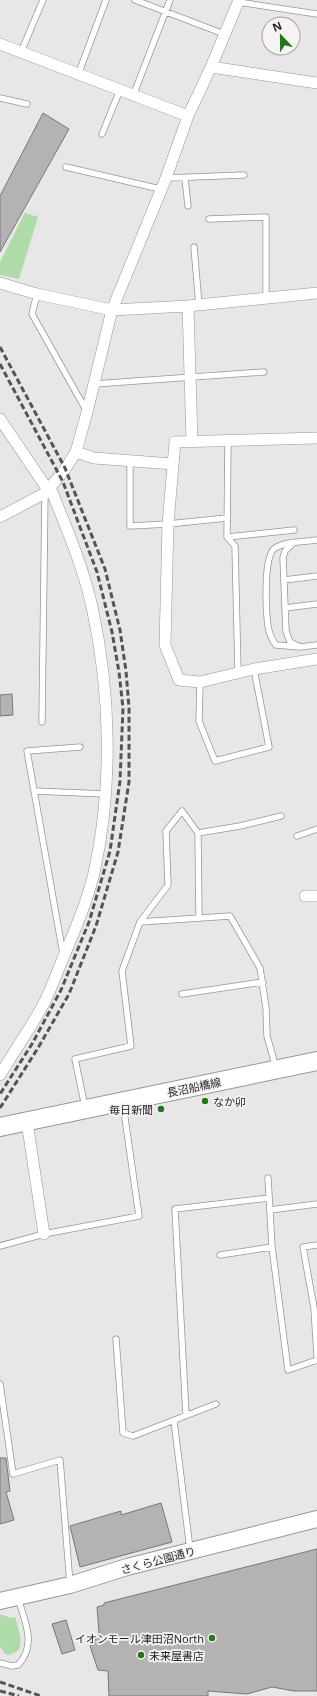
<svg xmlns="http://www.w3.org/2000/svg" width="317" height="1696" font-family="'Noto Sans','Noto Sans JP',sans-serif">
<rect width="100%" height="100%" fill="#e9e6e7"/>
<path fill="#aedba9" d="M25,213l13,4 -19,62 -19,-4v-13z
M0,1614l11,4 4,-1c3,11 8,22 4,33l-9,5 -5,-1 -5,-8z"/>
<path fill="#b5b2b3" stroke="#797677" d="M43,113l26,16 -69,123v-56z
M12,694l1,21 -13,1v-21z
M0,1458h6l4,33 -4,1 8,28 -14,4z
M161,1503l11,39 -92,25 -10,-41 51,-15v4z
M317,1549v142h-23l-22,-4 -25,7 -39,-3v5h-99l-1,-25 -10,-1 -8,-24 6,-7 3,-7 -2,-25 7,-2v-2z
M66,1620l9,30 -13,4 -10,-30z"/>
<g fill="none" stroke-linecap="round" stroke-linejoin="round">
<defs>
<path id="lane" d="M135,0l89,34
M238,2l79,12
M21,52l22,-52
M78,75l28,-75
M133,96l37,-96
M0,98l27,6
M102,134l18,-44
M66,167l94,22
M166,178l78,-3
M185,178l3,28
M209,219l57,-2v81
M194,247l5,58
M37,294l-5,20 54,96
M94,384l170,-12
M228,441l-1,96 8,9 3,127
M130,461v65l38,-2 59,-6
M227,537l67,-7
M293,543l-8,8 -2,7 3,73 4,11 10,5 17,-2
M284,580l33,-4
M285,608l32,-4
M300,647l-24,-2c-4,-5 -7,-12 -8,-19 -2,-15 -5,-70 7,-78 11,-7 29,-6 42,-8
M200,682l-1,39 16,40 54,-14 -15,-78
M42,722l3,-229
M34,791l71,3
M198,833l42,-7 41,-10
M297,836l20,-7
M140,922l90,-6 30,52 6,40 1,28 9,32
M63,954l-36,-203 53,-4
M182,994l81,-12
M85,1107l-10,-48 56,-13 -9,-75 18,-49 28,-37 -2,-54 16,-20 16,22 1,85
M268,1178l4,69 16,123 29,-10
M270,1210l47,-6
M317,1245l-14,2 11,61 3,48
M0,1246l44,-12 95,-18 -16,-112
M220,1255l52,-8
M116,1339l7,94 10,3 83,-32
M0,1384l13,90 47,-14 10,124
M186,1415l-11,-206 94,-11
M174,1421l16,128
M0,1663l12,3 6,-1c19,-20 7,-43 0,-67"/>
<path id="street" d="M0,44l188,72
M211,67l106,16
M0,283l37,11 75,16 76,-4 129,-13
M188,306l4,136
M0,419l48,71
M317,438l-142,4 -7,82 -3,121 14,35 21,2 54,-13 63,-10
M76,452l18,6 79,6
M0,517l45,-24 18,-21 13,-20 11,-40 25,-102 54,-132 22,-62 23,-49 28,-67
M305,896h12
M0,1075c14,-24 31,-47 44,-72 7,-14 13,-30 19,-45 12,-28 24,-56 31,-85 19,-85 17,-180 -2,-266 -9,-41 -26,-80 -42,-120
M27,1122l17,112"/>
<path id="secondary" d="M0,1601l70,-16 57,-18 190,-48"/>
<path id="primary" d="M0,1127l317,-66"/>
</defs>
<use href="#lane" stroke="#989596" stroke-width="7"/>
<use href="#street" stroke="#989596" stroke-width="12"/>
<use href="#secondary" stroke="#989596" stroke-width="18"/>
<use href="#primary" stroke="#989596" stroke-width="20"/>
<use href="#lane" stroke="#fff" stroke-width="5.5"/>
<use href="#street" stroke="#fff" stroke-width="11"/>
<use href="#secondary" stroke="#fff" stroke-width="16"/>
<use href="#primary" stroke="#fff" stroke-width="18"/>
<path stroke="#555455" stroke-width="3" stroke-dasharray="6 3" stroke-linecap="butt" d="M0,347l65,121 40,101 15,61 6,41 3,37v74l-11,70 -22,74 -27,68 -31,54 -38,60
M0,364l63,118 34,90 15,60 7,40 4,36 -3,73 -10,70 -21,71 -28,68 -29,54 -32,50
M0,1682l41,14
M0,1691l19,5"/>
</g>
<g fill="#23751e" stroke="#f7f3f5" stroke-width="1.5">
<circle cx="205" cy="1101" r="4"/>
<circle cx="161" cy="1109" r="4"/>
<circle cx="212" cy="1638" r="4"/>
<circle cx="141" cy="1655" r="4"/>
</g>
<g text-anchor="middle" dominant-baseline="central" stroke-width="3.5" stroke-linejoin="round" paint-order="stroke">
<g font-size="11" fill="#1f1e1f" stroke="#f7f3f5">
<text transform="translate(194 1087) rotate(-12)">長沼船橋線</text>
<text transform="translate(158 1560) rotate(-15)">さくら公園通り</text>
</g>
<g font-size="11" fill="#1f1e1f" stroke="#f7f3f5" text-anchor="start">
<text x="213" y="1101">なか卯</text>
<text x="153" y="1109" text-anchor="end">毎日新聞</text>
<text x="204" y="1638" text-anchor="end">イオンモール津田沼North</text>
<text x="149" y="1655">未来屋書店</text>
</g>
</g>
<g transform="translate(281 36) rotate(338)"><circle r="19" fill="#f7f3f5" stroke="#a19e9f"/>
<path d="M0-3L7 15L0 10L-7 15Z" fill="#23751e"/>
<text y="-6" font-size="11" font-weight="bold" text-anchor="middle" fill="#1f1e1f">N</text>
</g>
</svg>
